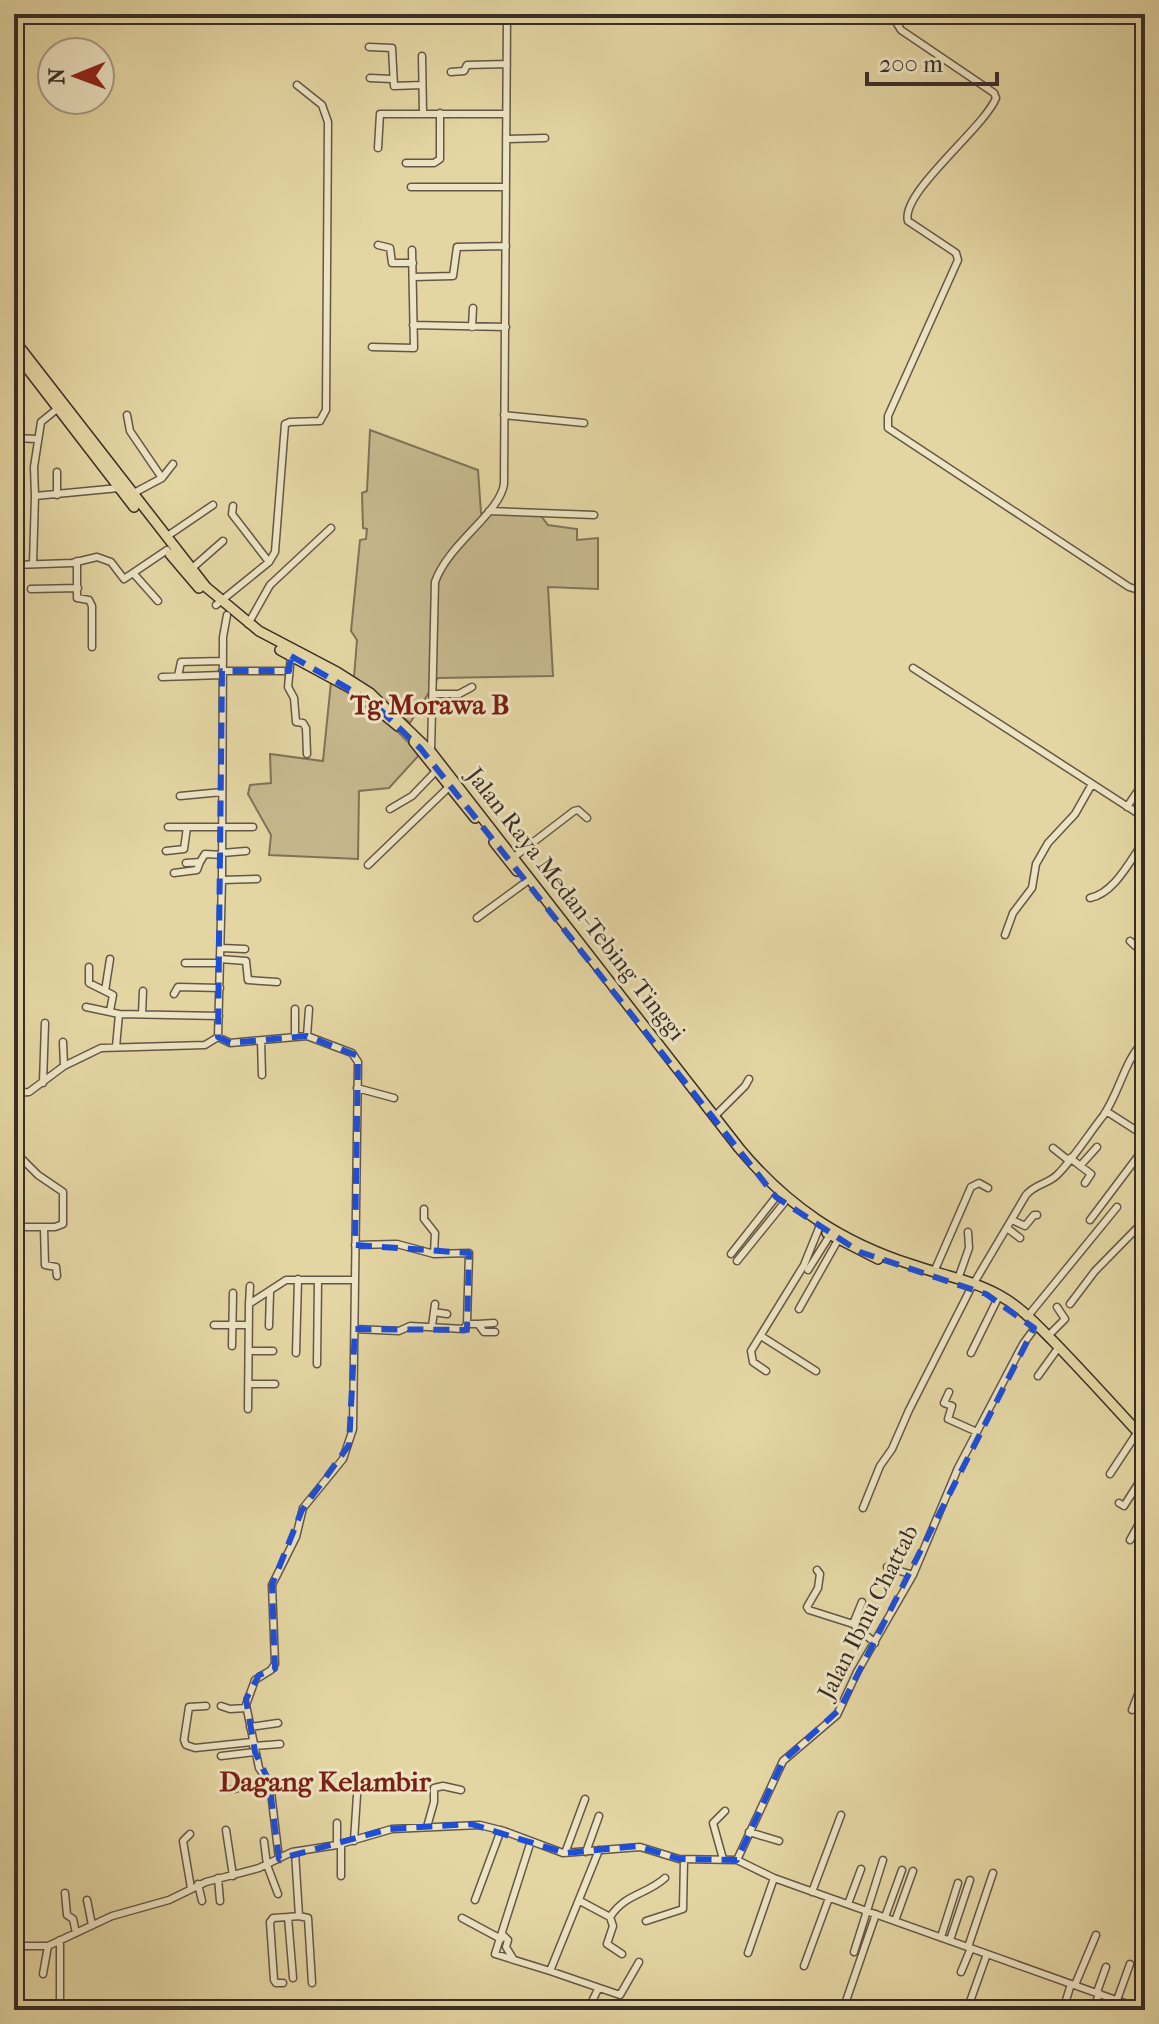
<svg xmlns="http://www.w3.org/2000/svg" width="1159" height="2024" font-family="'IM FELL French Canon',serif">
<rect width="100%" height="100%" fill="#e4d6a3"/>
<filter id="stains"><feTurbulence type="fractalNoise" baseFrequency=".0025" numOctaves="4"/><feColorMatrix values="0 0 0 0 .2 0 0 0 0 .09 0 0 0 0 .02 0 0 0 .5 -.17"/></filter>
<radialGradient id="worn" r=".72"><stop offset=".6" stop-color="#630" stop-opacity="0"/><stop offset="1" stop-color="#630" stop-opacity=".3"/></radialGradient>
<path fill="#c7b98e" stroke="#80735a" stroke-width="2" d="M370,430l108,40 3,43 60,3 7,9 29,4v11l21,-2v51l-50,-2 5,89 -115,2 -28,45 -56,-46 3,-37 -6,-9 9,-91 6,-1 1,-10 -4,-1 -1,-35 5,-2z
M331,682l43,26 46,46 -31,34 -30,3 -1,68 -89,-4 2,-20 -23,-41 2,-9 21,-2 -1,-29 53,7z"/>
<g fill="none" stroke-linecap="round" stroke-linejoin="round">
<defs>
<path id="minor" d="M891,14l10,16 93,63 2,5c-12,30 -96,95 -88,123l48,32 2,7 -70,156v12l241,159 16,5
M369,47l23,1 2,38 28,-1
M422,56l1,57
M451,72l13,-1 3,-6 40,-1
M370,78l22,1
M506,139l39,-1
M378,148l2,-34h126
M406,163h28l6,-4v-46
M411,187h95
M378,245l12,3 2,15h21
M413,277l40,-1 4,-29 49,-1
M413,325l93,2
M472,327l1,-19
M372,347l42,1 -2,-98
M127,415l3,16 32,47 -30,16
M504,415l80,8
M14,438l23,1
M57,472v23
M162,478l11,-14
M35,496l-1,-29 7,-45 16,-13
M233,506l-1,8 37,48
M489,511l105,4
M166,537l47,-32
M77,561v37l12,2 3,6v41
M33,564l2,-68 84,-8
M14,565l58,-2 25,-6 14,5 13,17 43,-29
M190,570l33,-29
M134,574l24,27
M31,589l47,-1
M216,605l53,-43 6,-10 10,-128 5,-2 30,-1 6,-11 2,-288 -6,-17 -25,-20
M248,624l22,-39 61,-57
M291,656l-3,31 6,11 2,24 7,1 3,5 1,26
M913,668l232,150
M222,671h67
M178,676l3,-14 41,-1
M162,677l60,-2
M434,694h25l13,-7
M431,752l4,-170c13,-38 65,-69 69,-98l3,-470
M180,796l42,-4
M1127,807l18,-27
M390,809l22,-13 25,-26
M168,827h85
M166,851l18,-2 3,-22
M222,853l24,-2
M514,857l60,-46 4,-1 9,8
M186,863l14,-1 5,-8 17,1
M368,865l82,-79
M174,873l23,-3 3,-8
M222,880l35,-1
M1090,898c25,-5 40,-38 55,-58
M477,918l49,-36
M1005,935l8,-22 19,-25 4,-24 12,-21 27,-29 17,-30
M1130,941l15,14
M221,948l24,1
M110,959l-5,32 8,4 -3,16
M220,959l26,2 2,19 29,2
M185,963h35
M89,967v16l16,8
M174,994l4,-7 42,1
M86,1007l33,7 100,2
M142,1014l1,-23
M295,1036v-27
M307,1036l2,-27
M218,1037l12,6 77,-7 45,17 6,9 -5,367 -10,30 -40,49 -7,29 -24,48 3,79 -4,6 -16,10 -9,25 13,63 11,16 9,75
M261,1041l1,34
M63,1042l1,24
M116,1047l3,-33
M43,1083l2,-60
M357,1088l37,10
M14,1093l15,-1 35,-26 37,-18 104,-3 13,-8 4,-157 1,-243 4,-22
M17,1093l1,-68
M1106,1111l39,25
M715,1116l30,-30 4,-7
M1053,1148l15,12
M1070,1158l21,16 -6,9
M1080,1166l17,-19
M424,1209v10l11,14 -1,21
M1012,1220l13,6 9,-11h3
M1090,1220l55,-73
M14,1227h41l8,-3v-32l-25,-17 -19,-19
M19,1227v-134
M44,1228l1,37 11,2 1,9
M1007,1228l13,10
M731,1254l45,-57
M737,1261l47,-58
M808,1270l22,-35
M934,1272l37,-85 8,-4 9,5
M958,1279l11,-31 -1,-16
M249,1304l1,-18
M1070,1304l25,-33 50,-51
M799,1309l39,-69
M434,1312l13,2
M1028,1316l89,-109
M467,1324h11l6,8h11
M478,1324l16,-1
M214,1325h35
M269,1326l1,-34
M432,1326l3,-22
M355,1329l44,2 11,-5 54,3 3,-5 2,-71 -35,1 -37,-10 -42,1
M761,1336l55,35
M1048,1336l17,-17 -8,-12
M232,1346l1,-53
M249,1351h24
M296,1353l2,-74
M971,1353l26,-53
M317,1364l1,-84
M766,1371l-13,-9 -2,-11 53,-86 15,-37
M1038,1376l18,-25
M249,1384h26
M949,1392l-5,11 8,3 -4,13 29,13
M248,1409l1,-105 37,-24h69
M1110,1474l25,-38
M1119,1503l5,3 21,-33
M863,1508l17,-42 12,-17 17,-39 62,-122 55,-93c9,-11 22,-11 31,-20 17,-17 31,-40 46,-59 17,-24 21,-56 42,-76
M1130,1540l15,-27
M887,1567l26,8
M817,1570l3,4 -2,14 -11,19 2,3 44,14
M862,1602l-9,22 22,19
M1141,1613l4,2
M206,1706l-17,1 -5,33 2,5 9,3 57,-6
M221,1706l9,3 16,-1
M1132,1710l13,-34
M250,1727l28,-4
M253,1746l27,-2
M221,1756l34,-4
M229,1790l40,-9
M427,1827l7,-25v-14l9,-2 18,4
M226,1830l7,46
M749,1832l30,9
M190,1834l-7,7 8,47
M264,1841l3,24 11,29
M354,1841l3,-46
M531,1841l-36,113 55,17
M337,1845v-22
M599,1850l-49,121 70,24 19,-33
M586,1852l13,-36
M565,1853l20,-54
M723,1859l-10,-36 12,-12
M737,1860l46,-99 54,-46 20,-43 56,-97 45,-107 65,-124 14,-19
M341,1876v-32
M218,1878l2,23
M198,1884l4,17
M812,1892l29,-77
M65,1893l2,22 6,4 3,14
M87,1900l5,25
M475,1900l26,-70
M580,1901l30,16c16,-24 36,-22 55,-39
M848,1904l13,-35
M299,1916l9,2 4,65
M610,1917l3,9 -6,18 15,10
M885,1917l17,-47
M462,1918l39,21
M646,1921l37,-12 1,-49
M895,1921l18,-50
M503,1935l5,5 -2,7 8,13
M941,1937l17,-54
M60,1940v65
M950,1940l20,-60
M14,1946h34l64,-30 57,-16 37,-18 53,-14 33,-16 45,-7 55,-16 88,-4 24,6 59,22 77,-6 39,12 58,1 37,18 370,132
M968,1947l25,-74
M854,1952l29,-92
M748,1953l26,-75
M804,1966l25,-68
M961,1972l10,-24
M43,1974l5,-28
M293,1978l-5,-61 11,-1 -4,-64
M17,1982l4,-35
M283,1983h-7l-2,-3 -4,-58 3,-4 15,-1
M1075,1985l21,-50
M1097,1992l9,-25
M1117,2000l13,-36
M846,2001l30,-87
M588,2010l10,-21
M967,2010l20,-56
M1063,2010l8,-26
M1094,2010l5,-17
M1104,2010l4,-13"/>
<path id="highway" d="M14,340l192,247 53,44 78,41 33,21 61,59 308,396c48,58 102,94 174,117 28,10 59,15 86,30 22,12 38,30 55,47 31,32 61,65 91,98
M14,351l120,156
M170,554l29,34
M280,650l74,40 44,36
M414,742l61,76
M494,842l23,29
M827,1233l51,26"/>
</defs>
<use href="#minor" stroke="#645746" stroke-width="9"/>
<use href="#highway" stroke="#392d27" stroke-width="12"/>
<use href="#minor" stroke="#ede4c3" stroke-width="6"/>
<use href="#highway" stroke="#e4d6a3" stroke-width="9"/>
</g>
<path fill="none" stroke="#1d4ed8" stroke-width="6" stroke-dasharray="16 10" stroke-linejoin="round" d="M291,656l81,46 49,47 355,448 84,55 126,42 48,34 -194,381 -57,52 -46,99 -58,-1 -42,-13 -72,7 -94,-29 -82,5 -110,30 -10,-78 -14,-29 -9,-53 13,-24 16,-6 -3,-84 30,-75 47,-65 6,-116 112,1 2,-77 -114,-8 3,-189 -51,-20 -77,7 -12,-6 4,-366h67z"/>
<g text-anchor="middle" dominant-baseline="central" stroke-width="6" stroke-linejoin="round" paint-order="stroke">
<g font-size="24" fill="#392d27" stroke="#ede4c3">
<text transform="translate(576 904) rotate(52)">Jalan Raya Medan-Tebing Tinggi</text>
<text transform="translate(868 1612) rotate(-63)">Jalan Ibnu Chattab</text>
</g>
<g font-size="28" font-weight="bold" fill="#7a1f14" stroke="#ede4c3">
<text x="430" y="704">Tg Morawa B</text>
<text x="325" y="1781">Dagang Kelambir</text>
</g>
</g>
<rect width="1159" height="2024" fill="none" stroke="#e4d6a3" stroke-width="48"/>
<rect x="16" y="16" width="1127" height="1992" fill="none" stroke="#392d27" stroke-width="4"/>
<rect x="24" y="24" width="1111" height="1976" fill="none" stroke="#392d27" stroke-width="2"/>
<g transform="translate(76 76) rotate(269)"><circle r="38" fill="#ede4c3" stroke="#a59b85" stroke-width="2"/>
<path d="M0-6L14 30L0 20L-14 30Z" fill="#8f2418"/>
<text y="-12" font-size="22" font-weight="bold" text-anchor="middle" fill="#392d27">N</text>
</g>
<path d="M867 72v12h130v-12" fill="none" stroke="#392d27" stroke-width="4"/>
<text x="879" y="72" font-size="24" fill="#392d27" stroke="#ede4c3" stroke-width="6" paint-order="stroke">200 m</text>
<rect width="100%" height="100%" filter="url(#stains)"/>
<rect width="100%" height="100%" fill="url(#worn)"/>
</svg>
